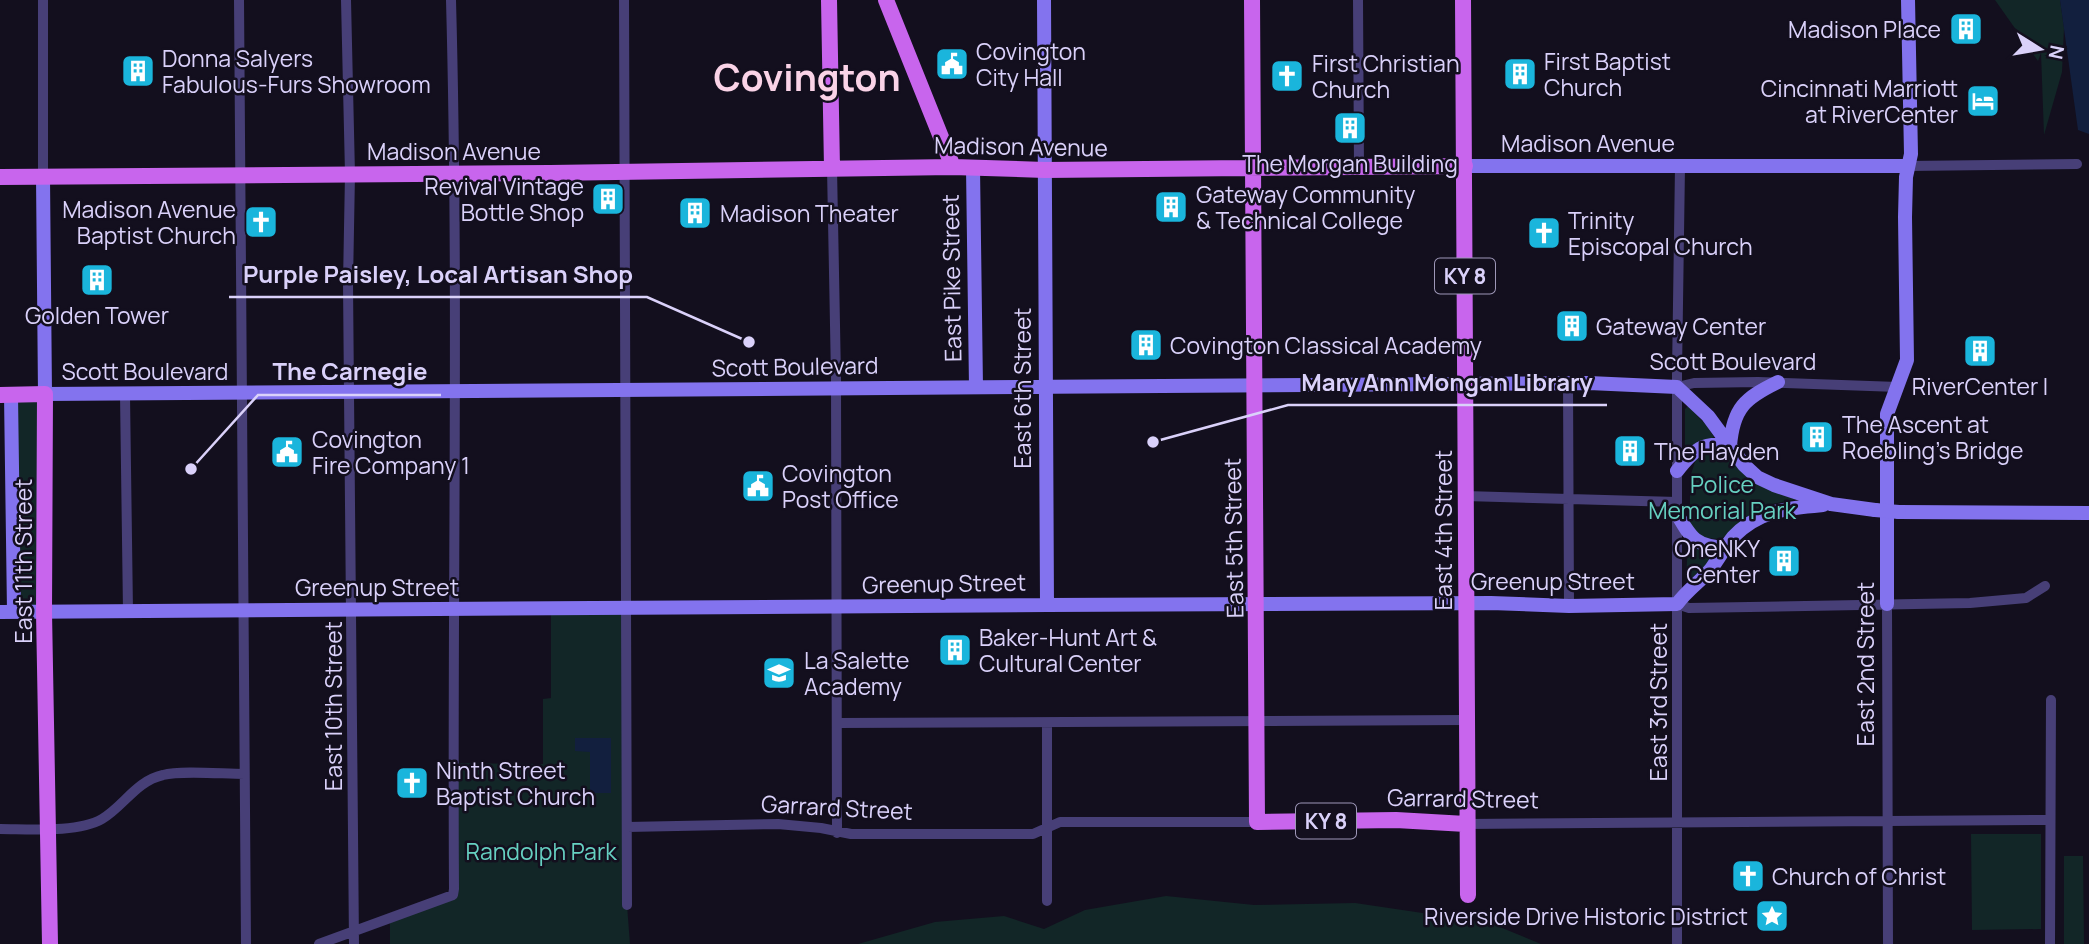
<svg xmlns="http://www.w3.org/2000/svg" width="2089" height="944" font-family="Manrope,sans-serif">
<rect width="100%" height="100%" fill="#130f1e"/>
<path fill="#122627" d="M1995,0h65l4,28 -2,44 -18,63 -3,-82 -3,8z
M45,394l-1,218h-30l-3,-217z
M1688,406l18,19 8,12 -26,14 -3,-2v-40z
M1713,451l11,4 31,28 43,16 -32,6 -14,8 -31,26 -19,-1 -11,-12 -1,-6v-43l7,-21z
M1688,544l27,8 -10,15 -17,14 -2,-3z
M627,608v297l3,39h-240v-27l63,-23v-131l90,1v-65l8,-1v-89z
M1971,834h70v95l-69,1z
M2064,856h19l1,88h-20z
M1166,896l88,9 101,-2 135,20 51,21h-683l77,-22 69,-6 40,13 41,-19z"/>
<path fill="#121f3e" d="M2060,0h29v134l-11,-4z
M575,738h36v55h-21v-41l-15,-1z"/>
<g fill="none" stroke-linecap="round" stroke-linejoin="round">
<path stroke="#473f77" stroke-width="10" d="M43,0v177
M239,0l7,944
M346,0l4,174 -2,109 6,661
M624,0l3,905
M1358,0l1,167
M1908,166l169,-2
M832,168l4,209 1,456
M1568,383l1,223
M1677,387l17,-4 64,-1 140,5
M125,395l3,216
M1465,496l212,6
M1677,604l12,4 281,-5 56,-5 19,-12
M1887,604l1,340
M838,723l627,-3
M1047,723v178
M1466,824l584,-4
M627,827l151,-3 43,4 30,6h182l27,-12h197
M0,829c28,0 78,4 102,-10 22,-13 34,-38 61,-44 18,-5 60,-1 81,-1
M319,944l134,-49 1,-6c-2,-297 5,-593 -3,-889
M1677,944v-571l3,-207
M2050,944l1,-244"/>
<path stroke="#8373ee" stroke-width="14" d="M1044,0l3,605
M1465,166h443
M973,168l3,219
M43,177l2,217 1544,-11 88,4 31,29 36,49 13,12 17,8 57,19 44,6
M11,395l3,217
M1677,471c17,-21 25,-30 53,-25 3,-38 15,-48 48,-64
M1899,512l190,1
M1677,514c14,24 18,32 48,34
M1887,604v-190l20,-54 -2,-143 1,-40 5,-23 -3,-154
M0,612l1047,-7 444,-2 78,3 108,-2c10,-14 24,-23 34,-35 8,-11 14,-22 22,-32 26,-27 55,-29 90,-32"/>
<path stroke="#c865ed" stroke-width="16" d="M829,0l3,168
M886,0l67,167
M1252,0l5,822 139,-2 70,4
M1463,0l5,895
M0,177l550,-4 403,-6 92,3 420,-4
M0,395l45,-1 -1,218 6,332"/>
<path stroke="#8373ee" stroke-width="14" d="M1875,510l24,2"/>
</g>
<defs>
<symbol id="building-square" viewBox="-11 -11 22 22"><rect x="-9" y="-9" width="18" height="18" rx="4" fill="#1ab5dc" stroke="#130f1e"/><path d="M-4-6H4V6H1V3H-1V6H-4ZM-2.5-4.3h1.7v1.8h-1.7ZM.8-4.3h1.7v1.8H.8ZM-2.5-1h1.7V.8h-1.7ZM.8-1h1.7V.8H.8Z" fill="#fff"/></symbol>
<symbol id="civic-square" viewBox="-11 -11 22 22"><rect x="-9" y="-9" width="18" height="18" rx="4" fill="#1ab5dc" stroke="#130f1e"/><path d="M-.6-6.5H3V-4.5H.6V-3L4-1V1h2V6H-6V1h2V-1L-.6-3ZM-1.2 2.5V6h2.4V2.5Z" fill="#fff"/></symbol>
<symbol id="church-square" viewBox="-11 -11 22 22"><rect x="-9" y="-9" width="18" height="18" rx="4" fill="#1ab5dc" stroke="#130f1e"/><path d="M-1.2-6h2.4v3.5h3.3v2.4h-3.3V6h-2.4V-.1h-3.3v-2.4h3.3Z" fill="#fff"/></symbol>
<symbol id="hotel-square" viewBox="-11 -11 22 22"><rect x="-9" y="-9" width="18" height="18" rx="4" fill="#1ab5dc" stroke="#130f1e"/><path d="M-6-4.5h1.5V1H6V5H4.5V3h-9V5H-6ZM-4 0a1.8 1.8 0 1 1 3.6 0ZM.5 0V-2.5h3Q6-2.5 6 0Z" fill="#fff"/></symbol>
<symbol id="school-square" viewBox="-11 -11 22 22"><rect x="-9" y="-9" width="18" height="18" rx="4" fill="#1ab5dc" stroke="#130f1e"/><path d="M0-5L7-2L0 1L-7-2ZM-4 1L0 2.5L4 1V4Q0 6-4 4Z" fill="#fff"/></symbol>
<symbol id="sight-square" viewBox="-11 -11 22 22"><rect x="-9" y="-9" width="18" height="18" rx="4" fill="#1ab5dc" stroke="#130f1e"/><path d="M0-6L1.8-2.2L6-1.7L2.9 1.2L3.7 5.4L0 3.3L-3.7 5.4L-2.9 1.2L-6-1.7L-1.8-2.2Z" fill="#fff"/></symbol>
</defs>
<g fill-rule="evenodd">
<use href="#building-square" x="1947" y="10" width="38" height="38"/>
<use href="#civic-square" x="933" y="45" width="38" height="38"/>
<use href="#building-square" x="119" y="52" width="38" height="38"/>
<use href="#building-square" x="1501" y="55" width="38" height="38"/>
<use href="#church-square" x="1268" y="57" width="38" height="38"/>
<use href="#hotel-square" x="1964" y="82" width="38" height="38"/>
<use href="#building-square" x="1331" y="109" width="38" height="38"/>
<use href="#building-square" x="589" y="180" width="38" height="38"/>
<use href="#building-square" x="1152" y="188" width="38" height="38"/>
<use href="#building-square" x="676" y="194" width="38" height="38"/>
<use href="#church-square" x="242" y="203" width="38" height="38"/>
<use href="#church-square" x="1525" y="214" width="38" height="38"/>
<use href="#building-square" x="78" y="261" width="38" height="38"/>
<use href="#building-square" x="1553" y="307" width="38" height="38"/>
<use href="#building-square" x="1127" y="326" width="38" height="38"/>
<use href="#building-square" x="1961" y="332" width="38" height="38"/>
<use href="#building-square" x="1798" y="418" width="38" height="38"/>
<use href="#building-square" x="1611" y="432" width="38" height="38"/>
<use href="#civic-square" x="268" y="433" width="38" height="38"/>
<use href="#civic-square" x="739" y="467" width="38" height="38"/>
<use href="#building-square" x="1765" y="542" width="38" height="38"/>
<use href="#building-square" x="936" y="631" width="38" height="38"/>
<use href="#school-square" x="760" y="654" width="38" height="38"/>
<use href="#church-square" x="393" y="764" width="38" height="38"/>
<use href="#church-square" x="1729" y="857" width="38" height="38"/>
<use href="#sight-square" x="1753" y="897" width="38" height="38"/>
</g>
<g text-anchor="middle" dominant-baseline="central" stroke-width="5" stroke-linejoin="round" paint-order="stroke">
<g fill="#130f1e" stroke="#9e97b8" stroke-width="2">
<rect x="1435" y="258.5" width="60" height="35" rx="5"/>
<rect x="1296" y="803.5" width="60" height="35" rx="5"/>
</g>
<g font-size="21" font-weight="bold" fill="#dad1fa">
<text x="1465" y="276">KY 8</text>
<text x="1326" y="821">KY 8</text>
</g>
<g font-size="23" fill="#dad1fa" stroke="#130f1e" text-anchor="start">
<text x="1941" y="29" text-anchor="end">Madison Place</text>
<text x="976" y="51">Covington<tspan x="976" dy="26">City Hall</tspan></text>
<text x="162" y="58">Donna Salyers<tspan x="162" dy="26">Fabulous-Furs Showroom</tspan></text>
<text x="1544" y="61">First Baptist<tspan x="1544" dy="26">Church</tspan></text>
<text x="1312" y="63">First Christian<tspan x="1312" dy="26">Church</tspan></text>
<text x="1958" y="88" text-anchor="end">Cincinnati Marriott<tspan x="1958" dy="26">at RiverCenter</tspan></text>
<text x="1350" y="163" text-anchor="middle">The Morgan Building</text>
<text x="584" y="186" text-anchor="end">Revival Vintage<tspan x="584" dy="26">Bottle Shop</tspan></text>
<text x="1196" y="194">Gateway Community<tspan x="1196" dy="26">&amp; Technical College</tspan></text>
<text x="236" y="209" text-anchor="end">Madison Avenue<tspan x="236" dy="26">Baptist Church</tspan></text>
<text x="720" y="213">Madison Theater</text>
<text x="1568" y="220">Trinity<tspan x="1568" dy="26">Episcopal Church</tspan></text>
<text x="97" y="315" text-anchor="middle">Golden Tower</text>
<text x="1596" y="326">Gateway Center</text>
<text x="1170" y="345">Covington Classical Academy</text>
<text x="1980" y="386" text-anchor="middle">RiverCenter I</text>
<text x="1842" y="424">The Ascent at<tspan x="1842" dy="26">Roebling’s Bridge</tspan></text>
<text x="312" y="439">Covington<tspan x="312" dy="26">Fire Company 1</tspan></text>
<text x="1654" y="451">The Hayden</text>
<text x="782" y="473">Covington<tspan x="782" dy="26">Post Office</tspan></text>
<text x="1760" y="548" text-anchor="end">OneNKY<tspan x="1760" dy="26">Center</tspan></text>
<text x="979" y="637">Baker-Hunt Art &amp;<tspan x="979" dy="26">Cultural Center</tspan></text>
<text x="804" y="660">La Salette<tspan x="804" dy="26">Academy</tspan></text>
<text x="436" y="770">Ninth Street<tspan x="436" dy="26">Baptist Church</tspan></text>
<text x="1772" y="876">Church of Christ</text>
<text x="1748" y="916" text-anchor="end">Riverside Drive Historic District</text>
</g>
<g font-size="23" fill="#dad1fa" stroke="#130f1e">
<text x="1588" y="143">Madison Avenue</text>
<text transform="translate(1021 146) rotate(1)">Madison Avenue</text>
<text x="454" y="151">Madison Avenue</text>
<text transform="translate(951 278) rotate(-91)">East Pike Street</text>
<text x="1733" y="361">Scott Boulevard</text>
<text transform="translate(795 366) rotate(-1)">Scott Boulevard</text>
<text x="145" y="371">Scott Boulevard</text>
<text transform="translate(1022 388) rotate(-90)">East 6th Street</text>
<text transform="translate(1443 530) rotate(-90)">East 4th Street</text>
<text transform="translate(1233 538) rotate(-91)">East 5th Street</text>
<text transform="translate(23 561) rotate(-90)">East 11th Street</text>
<text x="1553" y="581">Greenup Street</text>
<text transform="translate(944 583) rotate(-1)">Greenup Street</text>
<text x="377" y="587">Greenup Street</text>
<text transform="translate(1865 664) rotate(-90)">East 2nd Street</text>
<text transform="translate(1658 702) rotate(-90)">East 3rd Street</text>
<text transform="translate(333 706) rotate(-90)">East 10th Street</text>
<text transform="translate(1463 798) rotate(1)">Garrard Street</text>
<text transform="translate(837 807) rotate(3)">Garrard Street</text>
</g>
<g font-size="23" fill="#66d0c1" stroke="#130f1e">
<text x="1722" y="484">Police<tspan x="1722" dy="26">Memorial Park</tspan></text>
<text x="541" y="851">Randolph Park</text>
</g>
<g font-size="37" font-weight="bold" fill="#fad3e7" stroke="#130f1e">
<text x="807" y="77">Covington</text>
</g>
</g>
<path fill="none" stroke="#dad1fa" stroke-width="2.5" d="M749 342L647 297H229M191 469L258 395H441M1153 442L1288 405H1607"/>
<g fill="#dad1fa" stroke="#130f1e" stroke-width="2.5">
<circle cx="749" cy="342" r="7"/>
<circle cx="191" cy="469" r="7"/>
<circle cx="1153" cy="442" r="7"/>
</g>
<g font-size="24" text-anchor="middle" font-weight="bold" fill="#dad1fa" stroke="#130f1e" stroke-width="5" stroke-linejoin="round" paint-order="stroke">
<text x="438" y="283">Purple Paisley, Local Artisan Shop</text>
<text x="350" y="380">The Carnegie</text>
<text x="1447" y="391">Mary Ann Mongan Library</text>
</g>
<g transform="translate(2040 49) rotate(101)" stroke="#130f1e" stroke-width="5" paint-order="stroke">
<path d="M0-5L12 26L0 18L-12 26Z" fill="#dad1fa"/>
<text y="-10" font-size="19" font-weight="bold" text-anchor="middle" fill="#dad1fa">N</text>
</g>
</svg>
